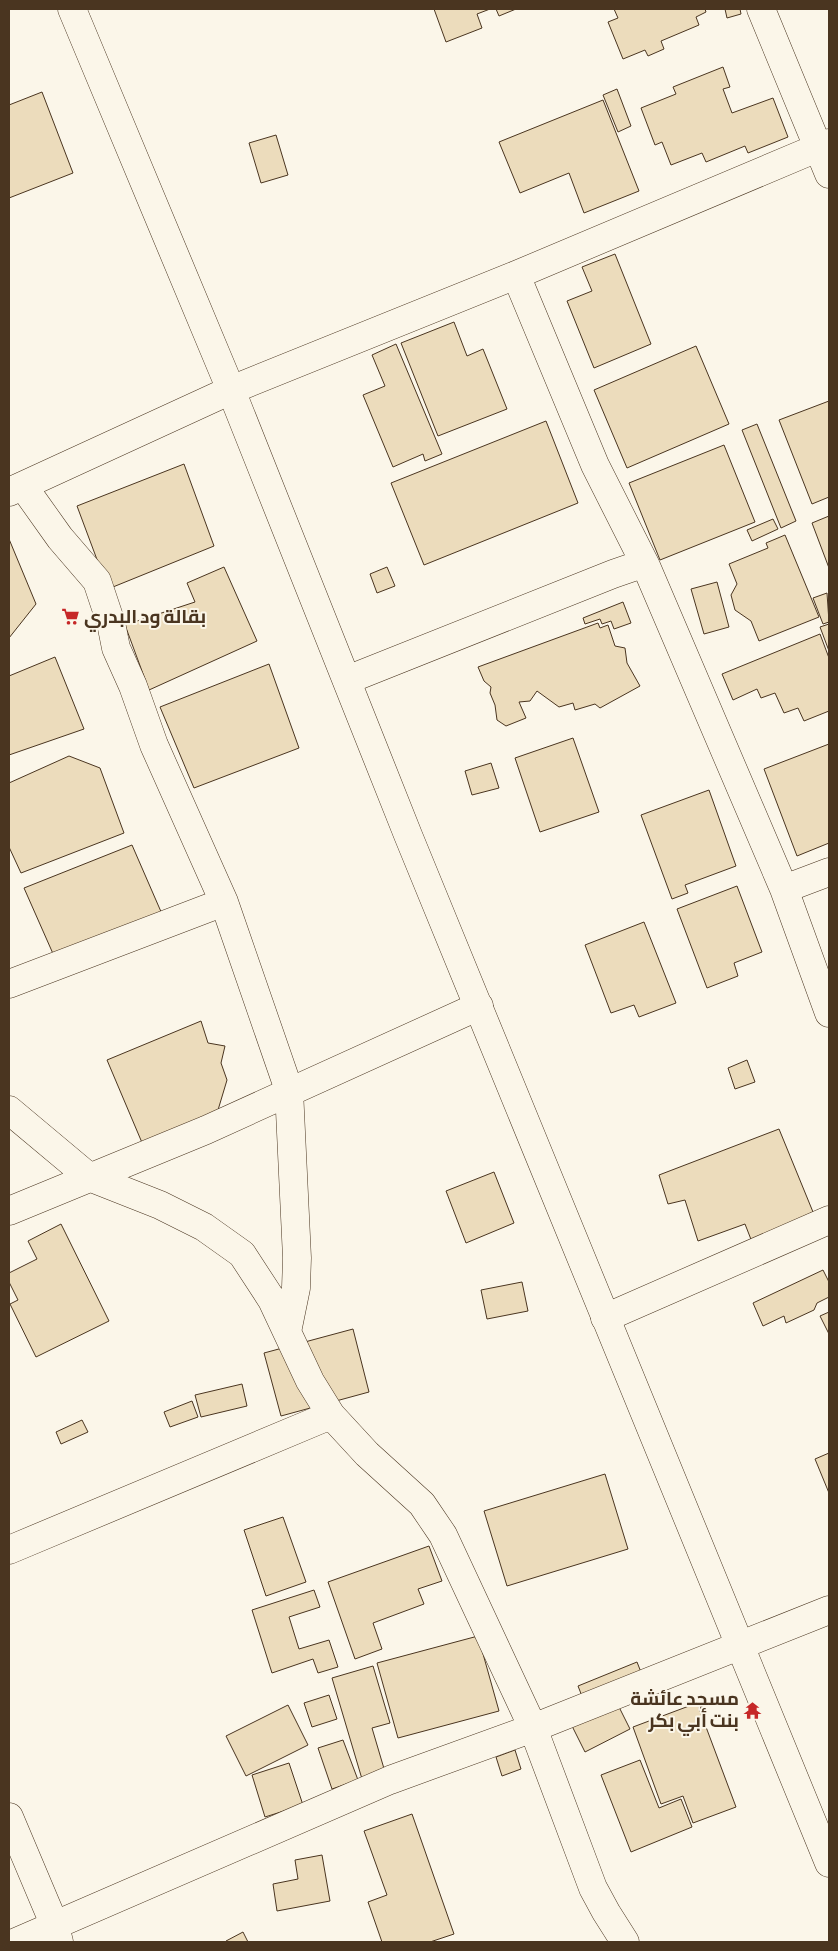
<svg xmlns="http://www.w3.org/2000/svg" width="838" height="1951" font-family="'Alegreya Sans',Cairo,sans-serif">
<rect width="100%" height="100%" fill="#fbf6e9"/>
<path fill="#ecdcbc" stroke="#4a3520" d="M434,9h56l-13,5 5,14 -36,14z
M496,9h20l-17,7z
M614,9h91l1,3 -10,5 3,8 -38,16 3,8 -16,7 -3,-6 -22,9 -15,-37 10,-4z
M725,9h15l1,5 -14,4z
M723,67l7,20 -7,2 9,24 41,-15 15,39 -40,16 -3,-7 -39,16 -4,-9 -31,12 -9,-23 -7,3 -14,-37 35,-14 -3,-7z
M617,89l14,37 -13,6 -15,-37z
M42,92l31,81 -64,25v-93z
M603,100l36,91 -55,22 -15,-40 -49,20 -21,-51z
M276,135l12,40 -27,8 -12,-40z
M615,254l36,90 -57,24 -27,-67 25,-10 -10,-24z
M454,322l13,34 16,-7 24,60 -69,27 -37,-93z
M396,344l46,110 -17,7 -2,-7 -30,13 -30,-72 22,-9 -13,-31z
M696,346l33,78 -102,44 -33,-78z
M829,401v96l-17,7 -33,-84z
M546,421l32,82 -154,62 -33,-82z
M757,424l39,97 -15,7 -39,-98z
M724,445l31,77 -95,38 -31,-77z
M184,464l30,82 -106,43 -31,-83z
M829,516v52l-17,-45z
M773,519l5,10 -26,12 -5,-11z
M785,535l34,82 -60,24 -8,-20 -16,-11 -4,-15 6,-11 -8,-20 39,-16 -2,-5z
M9,539l27,65 -27,34z
M224,567l33,74 -108,49 -24,-65 70,-23 -8,-19z
M387,567l8,19 -18,7 -7,-19z
M717,582l12,45 -25,7 -13,-45z
M827,593l2,29 -6,2 -10,-26z
M623,602l8,21 -17,6 -3,-8 -9,3 -2,-5 -15,5 -2,-6z
M598,623l2,5 8,-3 7,21 10,2 2,15 13,23 -40,22 -5,-4 -20,6 -2,-7 -14,4 -22,-16 -7,10 -11,1 7,16 -20,8 -9,-6 -2,-15 -5,-12 1,-6 -7,-6 -6,-14z
M829,624v27l-9,-24z
M820,634l9,24v53l-25,10 -6,-13 -14,5 -9,-20 -14,5 -4,-9 -24,11 -11,-26z
M55,657l29,72 -75,26v-79z
M269,664l30,84 -105,40 -34,-81z
M573,738l26,74 -59,20 -25,-74z
M829,744v99l-32,13 -33,-87z
M69,756l31,12 24,65 -103,40 -12,-26v-64z
M491,763l8,25 -27,7 -7,-24z
M709,790l27,76 -51,19 3,8 -16,6 -31,-84z
M132,845l30,69 -104,51 -34,-77z
M737,886l25,66 -28,11 4,13 -31,12 -30,-79z
M644,922l32,81 -37,14 -5,-12 -23,8 -26,-68z
M201,1021l7,22 17,3 -4,17 6,17 -9,30 -75,35 -36,-85z
M747,1060l8,22 -20,7 -7,-21z
M779,1129l34,83 -61,30 -7,-18 -47,17 -13,-41 -17,4 -9,-29z
M494,1172l20,51 -48,20 -20,-52z
M61,1224l48,97 -73,36 -26,-53 8,-4 -9,-18v-9l28,-14 -9,-18z
M823,1270l6,12v15l-12,6 -3,7 -28,13 -2,-7 -21,10 -10,-23z
M522,1282l6,29 -41,8 -6,-29z
M829,1312v22l-9,-18z
M353,1329l16,63 -88,24 -17,-63z
M242,1384l5,22 -46,11 -6,-22z
M192,1401l6,16 -28,10 -6,-15z
M82,1420l6,12 -27,12 -5,-12z
M829,1453v40l-14,-34z
M605,1474l23,75 -121,37 -23,-75z
M283,1517l23,65 -40,14 -22,-66z
M429,1546l13,35 -24,8 6,15 -51,19 9,26 -27,10 -27,-77z
M314,1590l6,17 -31,10 10,32 30,-9 9,27 -20,6 -5,-14 -41,14 -20,-63z
M478,1636l21,75 -101,27 -21,-75z
M637,1662l11,28 -59,24 -11,-28z
M373,1666l17,57 -18,5 13,44 -23,7 -30,-101z
M329,1695l8,24 -25,8 -8,-24z
M617,1703l13,26 -45,23 -13,-26z
M697,1703l39,104 -43,16 -10,-27 -22,8 -28,-77z
M288,1705l20,40 -62,31 -20,-40z
M343,1740l15,40 -26,9 -14,-41z
M515,1750l6,19 -19,7 -6,-19z
M640,1760l19,48 22,-9 11,28 -61,25 -30,-77z
M289,1763l14,42 -38,12 -13,-42z
M412,1814l42,120 -24,8h-48l-14,-40 19,-7 -23,-64z
M322,1855l8,46 -53,10 -4,-27 25,-5 -3,-19z
M243,1932l5,10h-22v-1z"/>
<g fill="none" stroke-linecap="round" stroke-linejoin="round">
<defs>
<path id="street" d="M761,9l68,165
M516,275l79,190 51,101 138,323 45,124
M23,486l37,52 37,43 14,42 5,25 17,38 21,59 70,157 65,188 8,168 -1,30 -9,44
M9,492l222,-102 285,-115 313,-132
M347,680l266,-106 26,-9 7,1
M784,889l45,-17
M9,984l215,-82
M9,1110l80,67 71,28 44,22 38,27 30,46 38,81 21,34 36,39 55,50 21,31 90,193 60,160 13,24 19,30
M9,1211l197,-81 273,-124
M605,1318l224,-98
M9,1550l322,-135
M9,1817l46,109 4,16
M16,1942l374,-162 143,-52 296,-118"/>
<path id="secondary" d="M72,9l159,381 177,445 421,1028"/>
</defs>
<use href="#street" stroke="#4a3520" stroke-width="29"/>
<use href="#secondary" stroke="#4a3520" stroke-width="29"/>
<use href="#street" stroke="#fbf6e9" stroke-width="28"/>
<use href="#secondary" stroke="#fbf6e9" stroke-width="28"/>
</g>
<defs>
<symbol id="supermarket-bare" viewBox="-9 -9 18 18"><path d="M-6-5.5h2.5l.6 2H6L4.5 2H-2.5L-4.4-4H-6ZM-1.5 3.2a1.3 1.3 0 1 0 .1 0ZM3 3.2a1.3 1.3 0 1 0 .1 0Z" fill="#c62828" stroke="#fbf6e9" stroke-width="2.5" paint-order="stroke"/></symbol>
<symbol id="temple-bare" viewBox="-9 -9 18 18"><path d="M0-6L5-2H3V0L6.5 2.5H4V6H1.5V3h-3V6H-4V2.5H-6.5L-3 0V-2H-5Z" fill="#c62828" stroke="#fbf6e9" stroke-width="2.5" paint-order="stroke"/></symbol>
</defs>
<g fill-rule="evenodd">
<use href="#supermarket-bare" x="58" y="604" width="25" height="25"/>
<use href="#temple-bare" x="740" y="1698" width="25" height="25"/>
</g>
<g text-anchor="middle" dominant-baseline="central" stroke-width="4" stroke-linejoin="round" paint-order="stroke">
<g font-size="19" font-weight="bold" fill="#4a3520" stroke="#fbf6e9" text-anchor="start">
<text x="84" y="617">بقالة ود البدري</text>
<text x="739" y="1699" text-anchor="end">مسجد عائشة<tspan x="739" dy="22">بنت أبي بكر</tspan></text>
</g>
</g>
<rect width="838" height="1951" fill="none" stroke="#4a3520" stroke-width="20"/>
</svg>
